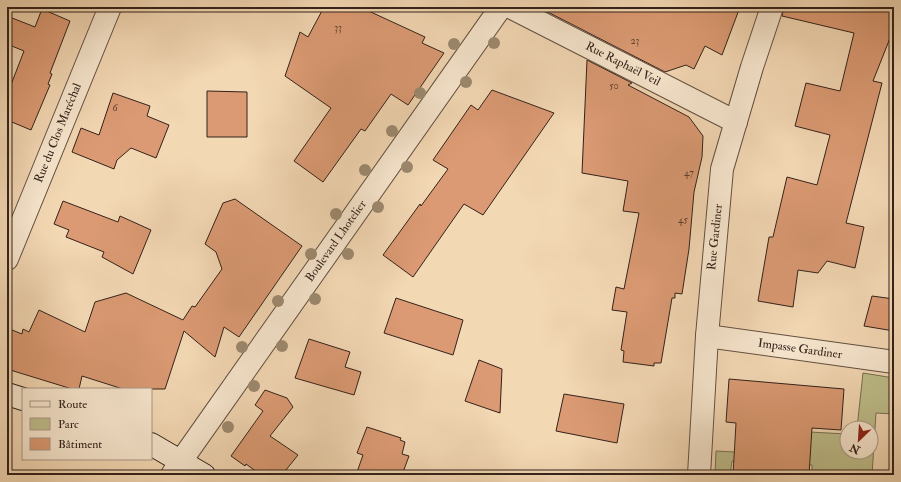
<svg xmlns="http://www.w3.org/2000/svg" width="901" height="482" font-family="'IM FELL Double Pica',serif">
<rect width="100%" height="100%" fill="#f3d8b4"/>
<filter id="stains"><feTurbulence type="fractalNoise" baseFrequency=".005" numOctaves="4"/><feColorMatrix values="0 0 0 0 .2 0 0 0 0 .09 0 0 0 0 .02 0 0 0 .5 -.17"/></filter>
<radialGradient id="worn" r=".72"><stop offset=".6" stop-color="#630" stop-opacity="0"/><stop offset="1" stop-color="#630" stop-opacity=".3"/></radialGradient>
<path fill="#bebe8b" stroke="#787053" d="M863,373l31,5v36l-18,-1 -4,62h-60v-10l-80,-4 -2,14h-15l1,-24 90,5 3,-24 38,2v18h24v-24h-14z"/>
<path fill="#db9a73" stroke="#33221b" d="M324,7h36l65,30 -3,6 22,10 -36,52 -17,-11 -26,37 -4,-2 -38,53 -29,-21 37,-53 -46,-32 15,-44 8,5z
M538,7h202l-18,48 -17,-9 -11,23 -8,-4 -21,7z
M784,7h110v21l-21,53 9,2 -36,140 18,4 -9,41 -28,-7 -9,12 -20,-3 -5,37 -35,-6 11,-64h4l14,-60 30,8 13,-50 -35,-9 11,-43 34,8 14,-58 -72,-17z
M42,9l28,12 -20,52 2,1 -4,10 2,1 -19,45 -24,-10v-25l17,-44 -17,-7v-28l28,11z
M587,60l45,23 -4,2 61,32 14,19 -1,21 -8,35 -5,57 -7,45 -7,-1v5h-3l-11,65h-7v3l-31,-4 1,-11 -3,-1 6,-38 -15,-2 4,-23 8,2 15,-76 -16,-2 5,-30 -46,-8z
M492,90l62,23 -71,102 -19,-11 -51,73 -30,-22 37,-51 1,2 27,-37 -15,-9 38,-55 7,5z
M207,91l40,1v45h-40z
M113,93l37,13 -3,10 22,9 -13,33 -25,-10 -14,12 -3,9 -42,-17 9,-24 18,7z
M235,199l67,47 -63,91 -15,-10 -9,30 -31,-26 -19,58h-42l-41,-13 -3,13h-7l-65,-20v-41l15,6 1,-5 6,3 10,-22 46,22 10,-30 31,-9 57,27 9,-14 3,1 27,-38 -6,-17 -11,-8 18,-41z
M63,201l55,21 2,-6 31,14 -18,44 -31,-17 2,-5 -38,-15 3,-7 -15,-6z
M872,296l22,3v32l-30,-5z
M396,298l67,22 -10,35 -69,-22z
M309,339l41,13 -5,15 16,5 -7,23 -59,-17z
M479,360l23,9 -2,44 -35,-12z
M729,379l115,10 -3,41 -29,-2 -3,47h-76l3,-52 -10,-1z
M265,390l22,8 6,9 -23,29 28,19 -16,20h-21l-15,-11 -1,2 -14,-10 32,-45 -8,-6z
M564,394l60,10 -7,39 -61,-12z
M367,427l34,11 -1,2 5,2 -3,12 7,2 -7,19h-46l7,-20 -6,-2z"/>
<g fill="none" stroke-linecap="round" stroke-linejoin="round">
<defs>
<path id="minor" d="M510,7l226,115
M7,259l103,-252
M707,336l187,26
M172,475l9,-14"/>
<path id="tertiary" d="M181,461l320,-454
M699,475l8,-139 15,-167 30,-102 20,-60"/>
<path id="secondary" d="M7,394l16,5
M151,444l53,31"/>
</defs>
<use href="#minor" stroke="#635041" stroke-width="24"/>
<use href="#tertiary" stroke="#635041" stroke-width="24"/>
<use href="#secondary" stroke="#33221b" stroke-width="24"/>
<use href="#minor" stroke="#f7e6ce" stroke-width="22"/>
<use href="#tertiary" stroke="#f7e6ce" stroke-width="22"/>
<use href="#secondary" stroke="#f7e6ce" stroke-width="22"/>
</g>
<g fill="#9d896f">
<circle cx="494" cy="43" r="6"/>
<circle cx="454" cy="44" r="6"/>
<circle cx="466" cy="82" r="6"/>
<circle cx="420" cy="93" r="6"/>
<circle cx="392" cy="131" r="6"/>
<circle cx="407" cy="167" r="6"/>
<circle cx="365" cy="170" r="6"/>
<circle cx="378" cy="207" r="6"/>
<circle cx="336" cy="214" r="6"/>
<circle cx="311" cy="254" r="6"/>
<circle cx="348" cy="254" r="6"/>
<circle cx="315" cy="299" r="6"/>
<circle cx="278" cy="301" r="6"/>
<circle cx="282" cy="346" r="6"/>
<circle cx="242" cy="347" r="6"/>
<circle cx="254" cy="386" r="6"/>
<circle cx="228" cy="427" r="6"/>
</g>
<g text-anchor="middle" dominant-baseline="central" stroke-width="3.5" stroke-linejoin="round" paint-order="stroke">
<g font-size="10" fill="#5d4031">
<text x="338" y="28">33</text>
<text x="635" y="41">23</text>
<text x="614" y="86">50</text>
<text x="115" y="108">6</text>
<text x="689" y="173">47</text>
<text x="683" y="220">45</text>
</g>
<g font-size="12" fill="#33221b" stroke="#f7e6ce">
<text transform="translate(623 64) rotate(27)">Rue Raphaël Veil</text>
<text transform="translate(58 133) rotate(-68)">Rue du Clos Maréchal</text>
<text transform="translate(715 237) rotate(-84)">Rue Gardiner</text>
<text transform="translate(336 241) rotate(-55)">Boulevard Lhotelier</text>
<text transform="translate(800 349) rotate(8)">Impasse Gardiner</text>
</g>
</g>
<rect width="901" height="482" fill="none" stroke="#f3d8b4" stroke-width="24"/>
<rect x="8" y="8" width="885" height="466" fill="none" stroke="#33221b" stroke-width="2"/>
<rect x="12" y="12" width="877" height="458" fill="none" stroke="#33221b"/>
<rect x="22" y="388" width="130" height="72" fill="#f7e6ce" stroke="#a99886"/>
<rect x="30" y="401" width="20" height="6" fill="#f7e6ce" stroke="#a99886"/>
<text x="58" y="408" font-size="12" fill="#33221b">Route</text>
<rect x="30" y="418" width="20" height="12" fill="#bebe8b" stroke="#a99886"/>
<text x="58" y="428" font-size="12" fill="#33221b">Parc</text>
<rect x="30" y="438" width="20" height="12" fill="#db9a73" stroke="#a99886"/>
<text x="58" y="448" font-size="12" fill="#33221b">Bâtiment</text>
<g transform="translate(859 440) rotate(205)"><circle r="19" fill="#f7e6ce" stroke="#a99886"/>
<path d="M0-3L7 15L0 10L-7 15Z" fill="#8f2418"/>
<text y="-6" font-size="11" font-weight="bold" text-anchor="middle" fill="#33221b">N</text>
</g>
<rect width="100%" height="100%" filter="url(#stains)"/>
<rect width="100%" height="100%" fill="url(#worn)"/>
</svg>
